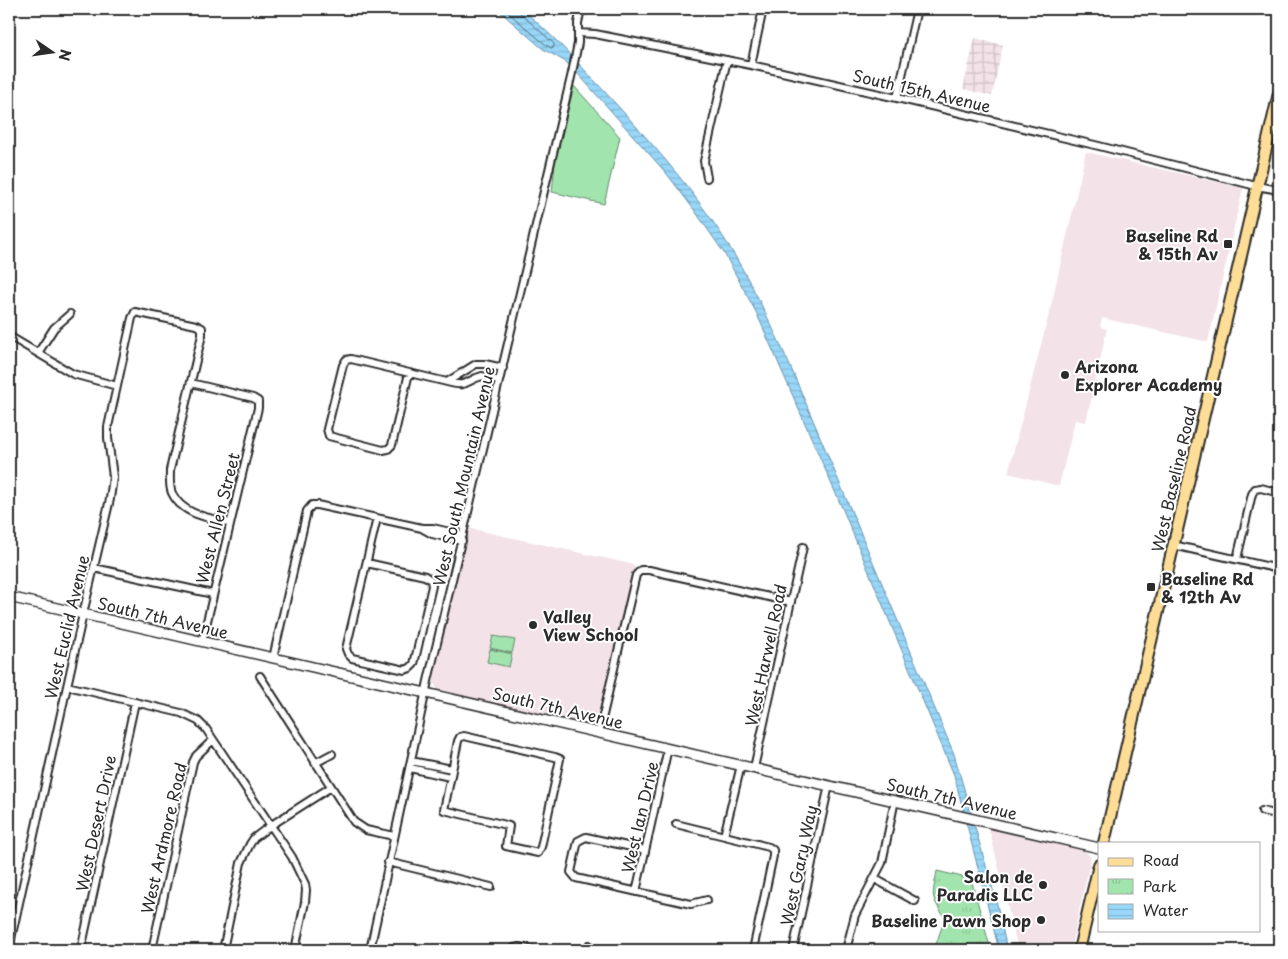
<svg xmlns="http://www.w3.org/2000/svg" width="1288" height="959" font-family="'Playpen Sans',sans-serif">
<defs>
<pattern id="industrial-grid" width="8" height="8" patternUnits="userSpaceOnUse" patternTransform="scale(1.25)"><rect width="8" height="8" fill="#f3e2e8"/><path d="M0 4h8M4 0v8" fill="none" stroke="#d0c2c7"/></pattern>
<pattern id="park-tufts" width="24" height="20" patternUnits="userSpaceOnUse" patternTransform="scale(1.25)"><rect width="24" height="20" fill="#a1e4ae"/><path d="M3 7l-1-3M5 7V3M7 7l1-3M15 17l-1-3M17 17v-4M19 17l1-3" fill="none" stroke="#8bc496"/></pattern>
<pattern id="water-rules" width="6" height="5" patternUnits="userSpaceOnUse" patternTransform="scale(1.25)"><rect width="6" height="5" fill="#98d7f9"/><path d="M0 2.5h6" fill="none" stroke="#83b9d6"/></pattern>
</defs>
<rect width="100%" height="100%" fill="#fff"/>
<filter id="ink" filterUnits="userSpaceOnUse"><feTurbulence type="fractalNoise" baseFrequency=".02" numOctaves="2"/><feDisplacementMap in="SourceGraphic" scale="10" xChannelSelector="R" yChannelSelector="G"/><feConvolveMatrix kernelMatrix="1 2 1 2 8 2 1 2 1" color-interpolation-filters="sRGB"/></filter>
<g filter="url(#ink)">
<path fill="#f3e2e8" d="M1086,152l157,36 -35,154 -106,-24 -2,9 7,2 -21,93 -11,-2 -16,66 -51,-13 43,-167z
M468,528l167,37 -37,158 -3,2 -155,-34 -4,-4 -3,-5z
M987,826l97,24 6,6 1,3 -21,91h-52l-27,-114z"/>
<path fill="url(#industrial-grid)" d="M975,38l28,7 -11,51 -29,-7z"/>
<path fill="#a1e4ae" stroke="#66886c" d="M574,86l46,51 -16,67 -52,-12 3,-29z
M493,636l22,4 -3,13 -22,-5z
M490,649l22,5 -3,13 -22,-5z"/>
<path fill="url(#park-tufts)" stroke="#66886c" d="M937,871l34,8 20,71h-57l11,-32c-15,-23 -13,-20 -8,-47z"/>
<path fill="url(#water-rules)" stroke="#6c92a7" d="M497,9h25c34,29 63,61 93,94 44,48 87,97 120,153 22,38 41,78 59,119l160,379 43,150 10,46h-8l-45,-175 -111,-265 -87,-198 -32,-59 -29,-42 -28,-37 -88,-99 -13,-13 -23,-13z"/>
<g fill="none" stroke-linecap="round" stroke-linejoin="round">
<path stroke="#57707d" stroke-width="1" d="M504,9l42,36 5,3 3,-1v-3l-4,-4 -29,-26 -2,-5"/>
<defs>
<path id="minor" d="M578,33l17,1 156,31 146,33 202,48 157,40 23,4
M751,65l12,-56
M897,98l20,-89
M707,178l-3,-17 23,-101
M9,336l64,38 44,12
M38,353l16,-25 16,-14
M409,373l-17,72 -4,4 -5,1 -54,-14 -2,-7 16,-64 3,-5 5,-1 96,23c21,6 17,-1 35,-6l17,5
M447,382l29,-18h9l18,4
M191,383l62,15 5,3v7l-56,234
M423,529l9,5 30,7
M1173,545l106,24
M1237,559l15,-65 3,-5 6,-1 18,5
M367,563l58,13 6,4 1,6 -18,78 -4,4 -5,2 -53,-12 -4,-4 -2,-5 31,-131
M94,568l119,26
M273,658l34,-147 5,-6h5l105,23h11l30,7
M260,676l94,146 12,8 28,6
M67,686l114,27 17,8 8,8 86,128 13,27 1,6 -1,12 -10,48
M599,732l37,-157 5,-5h8l142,32
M464,736l91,21 5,2 -19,88 -3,6 -32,-7 3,-20 -3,-1 -62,-15 14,-69 2,-4z
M411,761l41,8
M315,763l17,-9
M410,768l40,9
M754,768l49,-221
M1262,811l17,4
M676,824l93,23 4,3v6l-20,94
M724,836l17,-71
M645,850l-59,-13 -8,4 -7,31 5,6 115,26 16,-4
M388,862l103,25
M875,879l40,22
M636,892l32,-144
M9,948l74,-334 27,-115 3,-22 -5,-39v-11l24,-109 3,-6 61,13 6,3v7l-32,135c0,7 -1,17 2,23 10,22 38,25 58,30
M81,950l54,-248
M152,950l41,-188 3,-6 17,-16
M223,950l18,-87 9,-19 4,-6 16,-12 61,-39
M370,950l58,-269 144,-608 6,-30v-20l3,-14
M512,950l2,-2 5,-1 14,3
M587,950l2,-5
M793,950l36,-165
M846,950l9,-35 27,-52 13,-63"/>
<path id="tertiary" d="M9,597l1090,251"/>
<path id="primary" d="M1104,843l175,-750
M1079,950l20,-85"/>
</defs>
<use href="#minor" stroke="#2b2b2b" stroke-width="10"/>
<use href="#tertiary" stroke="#2b2b2b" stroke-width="12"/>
<use href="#primary" stroke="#2b2b2b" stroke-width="14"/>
<use href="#minor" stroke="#fff" stroke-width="6"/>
<use href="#tertiary" stroke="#fff" stroke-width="9"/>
<use href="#primary" stroke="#fedd96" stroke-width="10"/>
</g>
</g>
<g fill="#2b2b2b" stroke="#fff" stroke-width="2">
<rect x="1223" y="239" width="10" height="10" rx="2.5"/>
<circle cx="1065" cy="375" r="5"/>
<rect x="1146" y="582" width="10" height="10" rx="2.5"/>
<circle cx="533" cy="625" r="5"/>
<circle cx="1043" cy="885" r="5"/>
<circle cx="1041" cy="920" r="5"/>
</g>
<g text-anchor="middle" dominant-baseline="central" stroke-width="4" stroke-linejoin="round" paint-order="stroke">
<g font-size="16" fill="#2b2b2b" stroke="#fff">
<text transform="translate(922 90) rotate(13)">South 15th Avenue</text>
<text transform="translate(463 476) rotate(-77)">West South Mountain Avenue</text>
<text transform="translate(1173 479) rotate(-77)">West Baseline Road</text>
<text transform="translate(217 518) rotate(-76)">West Allen Street</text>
<text transform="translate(163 617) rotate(13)">South 7th Avenue</text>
<text transform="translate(66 627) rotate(-77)">West Euclid Avenue</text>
<text transform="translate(765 655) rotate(-78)">West Harwell Road</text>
<text transform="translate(558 707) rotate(13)">South 7th Avenue</text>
<text transform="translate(952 798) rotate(13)">South 7th Avenue</text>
<text transform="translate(639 817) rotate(-77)">West Ian Drive</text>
<text transform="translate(95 823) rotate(-78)">West Desert Drive</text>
<text transform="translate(163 838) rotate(-77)">West Ardmore Road</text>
<text transform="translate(798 865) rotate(-78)">West Gary Way</text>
</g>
<g font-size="16" font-weight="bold" fill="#2b2b2b" stroke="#fff" text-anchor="end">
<text x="1218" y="235">Baseline Rd<tspan x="1218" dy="18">&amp; 15th Av</tspan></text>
<text x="1075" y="366" text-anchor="start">Arizona<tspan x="1075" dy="18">Explorer Academy</tspan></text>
<text x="1161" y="578" text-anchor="start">Baseline Rd<tspan x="1161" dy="18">&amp; 12th Av</tspan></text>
<text x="543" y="616" text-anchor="start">Valley<tspan x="543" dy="18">View School</tspan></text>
<text x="1033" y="876">Salon de<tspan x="1033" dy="18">Paradis LLC</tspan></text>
<text x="1031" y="920">Baseline Pawn Shop</text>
</g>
</g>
<rect width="1288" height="959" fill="none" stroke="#fff" stroke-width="30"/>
<rect x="15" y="15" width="1258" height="929" fill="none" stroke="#2b2b2b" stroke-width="2" filter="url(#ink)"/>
<rect x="1098" y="842" width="162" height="90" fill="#ffffff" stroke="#aaaaaa"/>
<rect x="1108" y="858" width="25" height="8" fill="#fedd96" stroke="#aaaaaa"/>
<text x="1143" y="866" font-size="15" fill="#2b2b2b">Road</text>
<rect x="1108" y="879" width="25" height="15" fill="url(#park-tufts)" stroke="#aaaaaa"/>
<text x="1143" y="892" font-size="15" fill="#2b2b2b">Park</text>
<rect x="1108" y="904" width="25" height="15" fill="url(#water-rules)" stroke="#aaaaaa"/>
<text x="1143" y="916" font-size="15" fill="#2b2b2b">Water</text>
<g transform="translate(52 52) rotate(103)" stroke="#ffffff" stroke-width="4" paint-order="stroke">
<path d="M0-4L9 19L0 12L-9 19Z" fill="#2b2b2b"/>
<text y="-8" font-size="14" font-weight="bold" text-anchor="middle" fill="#2b2b2b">N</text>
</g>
</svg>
